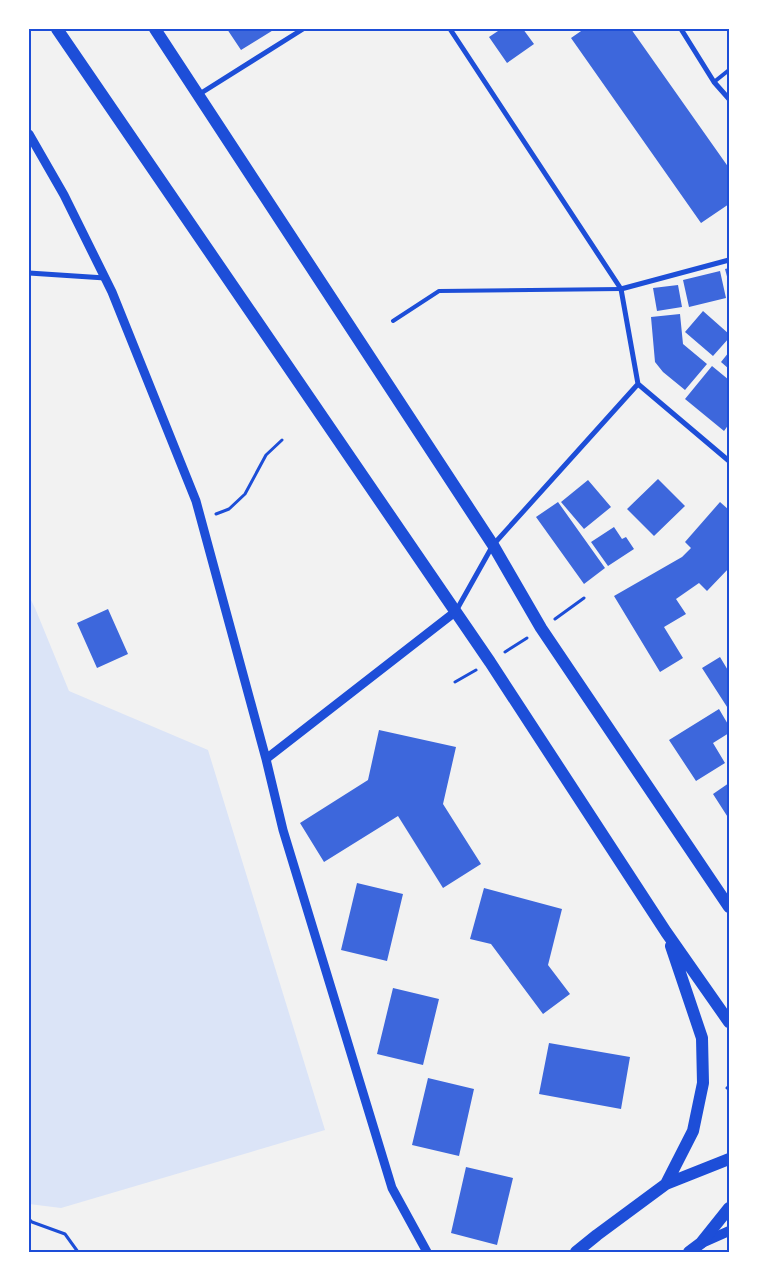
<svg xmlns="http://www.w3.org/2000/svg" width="758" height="1281" font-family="'Archivo Narrow',sans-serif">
<rect width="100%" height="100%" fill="#f2f2f2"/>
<path fill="#dbe4f7" d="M29,596l6,12 34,83 139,59 117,380 -264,78 -32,-4z"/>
<path fill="#3d67dc" d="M227,29h48l-34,21z
M501,29h22l11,15 -27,19 -18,-26z
M584,29h47l98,139v36l-28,19 -130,-185z
M729,268v16l-4,-15z
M720,271l6,27 -37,9 -6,-27z
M678,285l4,22 -25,4 -4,-23z
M703,311l26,23v4l-16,18 -28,-24z
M680,314l3,30 24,20 -22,26 -22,-18 -8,-10 -4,-45z
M729,352v17l-8,-7z
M712,366l17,14v44l-5,7 -39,-32z
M658,479l27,27 -31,30 -27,-27z
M588,480l23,27 -27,22 -23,-27z
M558,502l47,66 -21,16 -48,-67z
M720,502l9,8v58l-22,23 -8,-8 -23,16 10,15 -22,13 19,31 -23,14 -46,-76 68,-39 9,-9 -6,-6z
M614,527l8,12 4,-2 8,12 -26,17 -17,-24z
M108,609l20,45 -31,14 -20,-45z
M720,657l9,15v38l-27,-42z
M719,709l10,17v7l-16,10 12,20 -29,18 -27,-41z
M379,730l77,17 -13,57 38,60 -38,24 -45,-72 -74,46 -24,-39 68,-43z
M729,783v36l-16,-25z
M357,883l46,11 -16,67 -46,-11z
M484,888l78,21 -14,56 22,29 -27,20 -52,-70 -21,-5z
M393,988l46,11 -16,66 -46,-11z
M549,1043l81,14 -9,52 -82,-15z
M428,1078l46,11 -15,67 -47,-11z
M466,1167l47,11 -16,67 -46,-12z"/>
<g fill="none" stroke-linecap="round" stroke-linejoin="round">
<path stroke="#1d4ed8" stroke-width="3" d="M216,514l13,-5 16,-15 21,-39 16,-15
M555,619l29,-21
M505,652l22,-14
M455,682l21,-12
M727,1088l2,-2
M29,1219l3,3 33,12 13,18"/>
<path stroke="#1d4ed8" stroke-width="4" d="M714,82l15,-12
M393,321l46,-30 182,-2"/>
<path stroke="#1d4ed8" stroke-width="5" d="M450,29l171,260 17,95 -145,161 -37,66
M681,29l33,53 15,17
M198,95l105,-66
M29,273l76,5
M621,289l108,-29
M638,384l91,77"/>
<path stroke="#1d4ed8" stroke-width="9" d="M29,134l35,61 48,97 84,209 70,258 17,71 109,358 35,64
M266,759l189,-147"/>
<path stroke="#1d4ed8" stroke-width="10" d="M702,1243l27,-12"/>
<path stroke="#1d4ed8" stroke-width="12" d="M57,29l433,633 176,270 63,90
M155,29l338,516 48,83 188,279
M666,1184l27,-53 10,-48 -1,-45 -31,-92
M576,1252l21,-17 69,-51 63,-25
M689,1252l12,-9 28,-35"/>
</g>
<rect width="758" height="1281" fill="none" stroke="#ffffff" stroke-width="60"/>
<rect x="30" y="30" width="698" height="1221" fill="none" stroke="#1d4ed8" stroke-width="2"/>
</svg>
